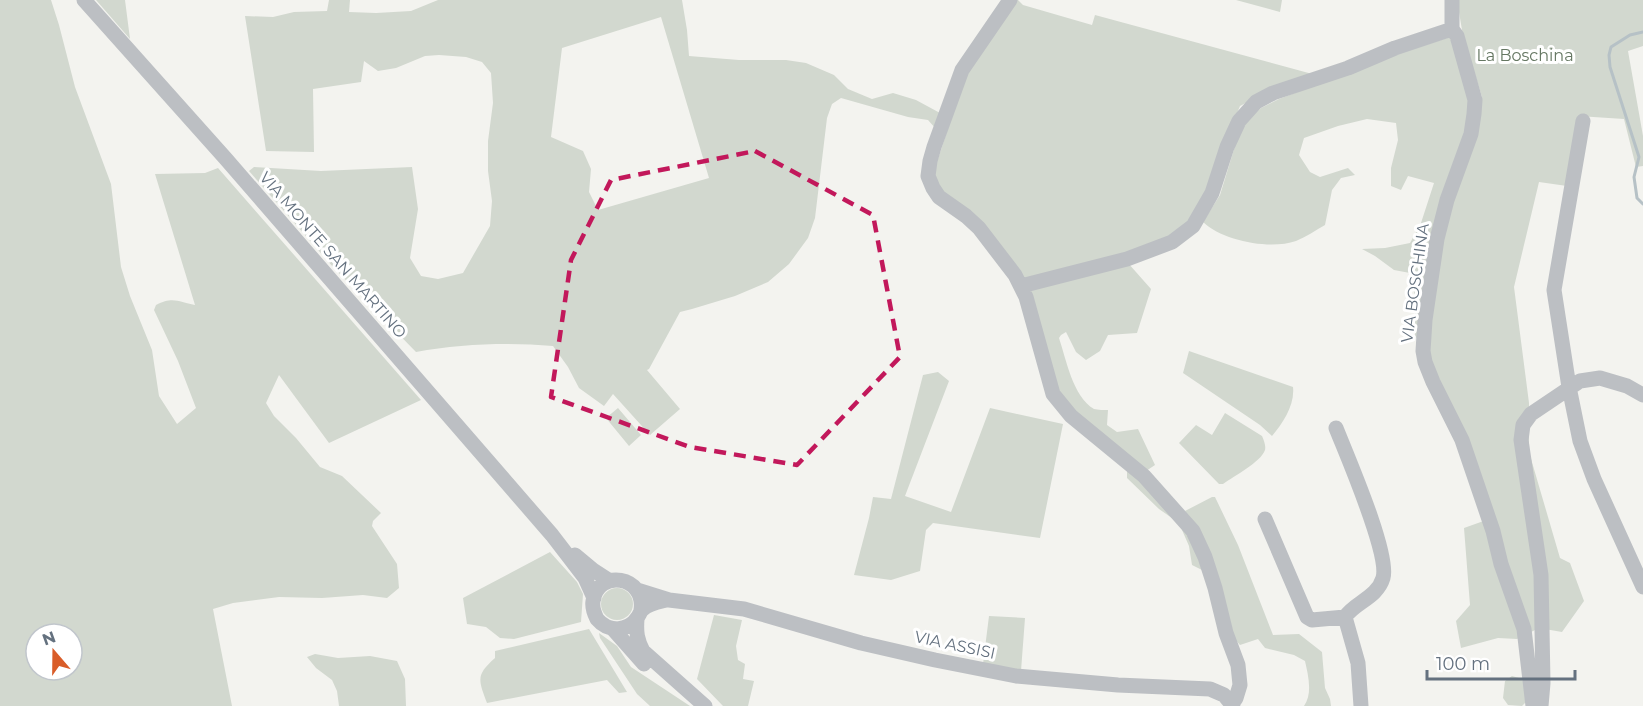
<svg xmlns="http://www.w3.org/2000/svg" width="1643" height="706" font-family="Montserrat,sans-serif">
<rect width="100%" height="100%" fill="#f3f3ef"/>
<path fill="#d2d8cf" fill-rule="evenodd" d="M0,0h51l8,25 16,62 36,97 10,83 9,29 22,54 7,46 18,28 19,-16 -18,-47 -24,-51 2,-5c17,-9 23,-3 39,0l-40,-131 50,-1 13,-5 203,232 -92,43 -50,-68 -13,28 8,13 22,22 24,29 22,9 39,37 -8,8 -1,5 25,38 2,24 -12,10 -24,-3 -41,3 -43,-1 -46,6 -20,6 19,97h-232zM36,634h36v36h-36z
M96,0h29l5,39z
M329,0h21l-1,12 27,1 35,-2 27,-11h244l5,30 2,26 50,4h47l20,3 28,12 14,14 24,10 21,-6 23,7 24,13 -4,16 -8,-9 -20,-3 -67,-19 -9,6 -5,14 -12,100 -7,20 -19,26 -21,18 -33,14 -43,13 -12,3 -31,57 -2,1 33,39 -30,26 -37,-41 -9,12 -25,-18 -11,-21 -15,-21c-45,-4 -93,-2 -137,6l-83,-85 -84,-96 5,-4 67,4 91,-4 6,42 -8,49 11,18 17,3 25,-6 27,-47 2,-25 -4,-30v-30l5,-38 -2,-30 -9,-11 -16,-5 -27,-2 -14,1 -29,12 -18,3 -14,-10 -3,21 -48,7 1,63 -48,-1 -21,-135 28,1 21,-5 33,-1zM661,17l48,161 -111,32 -9,-18 2,-23 -8,-18 -32,-14 11,-89z
M1015,0h3l5,5 69,20 3,-10 221,60 -36,10 -40,21 -16,39 -11,38 -32,48 -51,21 -108,31 -78,-86 -11,-23 34,-103z
M1236,0h46l-2,12z
M1457,0h186v46l-15,5 15,85v30l-7,1 -12,-48 -46,-3 -11,70 -28,-4 -25,105 15,116v49l31,106 10,5 14,38 -22,31 -23,-4 -22,11 -19,-1 -37,10 -5,-27 14,-16 -6,-77 28,-10 -61,-152 -4,-44 16,-95 29,-80 10,-50 -19,-61z
M1450,37l19,63v14l-49,219 -5,7v-44l-5,-23 -16,-3 -19,-14 -13,-7 23,-1 25,-5 11,-20 13,-40 -26,-7 -7,14 -10,-4v-18l7,-28 -2,-17 -29,-4 -29,7 -34,12 -5,17 11,17 10,5 28,-9 7,7 -14,3 -9,12 -7,35c-9,5 -19,12 -29,16 -26,9 -73,0 -93,-19l17,-27 19,-62 7,-13 15,-12 18,-9 119,-45z
M1128,263l23,26 -14,44 -29,2 -8,16 -14,9 -10,-8 -10,-20 -5,3 -2,3c7,21 14,59 35,71 4,1 10,1 14,1l-1,15 10,7 21,-3 17,36 -9,6 -61,-47 -27,-32 -29,-105z
M1189,351l104,36c2,18 -10,36 -21,49l-12,-11 -77,-52z
M938,372l11,9 -44,115 46,16 39,-104 73,16 -23,114 -107,-15 -7,7 -6,41 -29,9 -37,-5 15,-57 4,-21 18,2 32,-124z
M618,408l23,27 -12,11 -23,-28z
M1225,413l37,23c2,4 4,10 3,14 -4,12 -31,26 -42,34h-4l-40,-41 17,-18 16,10z
M1127,468l57,58 20,45 -12,-6 -3,-19 -10,-23 -20,-14 -32,-31z
M1212,497h3l23,48 35,90 26,-1 23,18 3,36 5,11 1,7h-27c9,-13 4,-31 1,-45l-11,-6 -29,-7 -7,-9 -18,6 -9,-10 -46,-124z
M550,552l27,30 6,12 -2,28 -67,17 -14,-1 -14,-11 -19,-3 -4,-26z
M601 604a16 16 0 1 1 32 0a16 16 0 1 1-32 0Z
M714,615l28,5 -6,26 2,14 7,4 -2,15 11,2 -6,25h-25l-26,-27z
M989,616l36,2 -4,53 -38,-7z
M589,629l38,63 -8,1 -12,-13 -120,23c-9,-24 -11,-28 8,-45v-7z
M599,633l18,13 14,21 59,39h-40l-13,-12 -37,-56z
M315,654l23,4 32,-2 27,5 8,18 1,27h-67l-2,-15 -5,-11 -16,-12 -9,-11z
M1512,676l7,2 6,4 2,19 -5,5 -14,-1 -5,-7 2,-17z"/>
<g fill="none" stroke-linecap="round" stroke-linejoin="round">
<path stroke="#b6c1c6" stroke-width="3" d="M1643,32l-13,3 -19,12 -2,8 1,12 29,90 -5,20 3,21 6,6"/>
<path stroke="#bcbfc3" stroke-width="15" d="M84,0l142,159 326,376 33,43 9,20
M1010,0l-48,70 -28,77 -4,14 -2,15 5,12 6,9 27,19 13,12 36,47 11,22 27,97 18,22 73,60 49,55 12,26 10,31 11,45 12,32 2,20 -4,13 -4,6
M1452,0v29l5,7 18,64 -1,14 -3,20 -24,66 -10,39 -12,81 -2,31 2,11 8,20 29,58 31,91 8,33 23,65 9,77
M1583,121l-29,169 15,97 11,54 14,38 49,108
M1021,286l106,-27 45,-17 21,-16 19,-33 15,-46 12,-26 17,-19 17,-9 75,-25 47,-20 57,-19
M1336,428c11,28 54,126 47,150 -6,20 -28,24 -38,39l13,46 3,43
M1265,519l42,98 5,3 33,-3
M575,555l18,15 17,11
M637,590l32,10 75,9 117,34 74,17 81,16 102,9 92,4 14,6 9,11
M641,610c5,-34 -43,-42 -48,-9 -1,6 1,12 4,18 5,6 13,10 21,10 7,-1 15,-4 19,-11 2,-2 3,-6 5,-8 7,-7 16,-8 25,-10
M637,619c-1,13 0,21 6,32l62,55
M613,629l31,35
M1541,706l2,-23 -2,-108 -20,-135 2,-15 8,-11 49,-33 20,-3 27,8 16,9"/>
</g>
<path fill="none" stroke="#c2185b" stroke-width="4.5" stroke-dasharray="12 8" stroke-linejoin="round" d="M755,151l118,64 27,142 -103,108 -107,-18 -139,-50 20,-137 40,-80z"/>
<g text-anchor="middle" dominant-baseline="central" stroke-width="6" stroke-linejoin="round" paint-order="stroke">
<g font-size="16" fill="#657762" stroke="#fff">
<text x="1525" y="55">La Boschina</text>
</g>
<g font-size="16" fill="#64717f" stroke="#fff">
<text transform="translate(333 255) rotate(49)">VIA MONTE SAN MARTINO</text>
<text transform="translate(1415 283) rotate(-82)">VIA BOSCHINA</text>
<text transform="translate(955 645) rotate(12)">VIA ASSISI</text>
</g>
</g>
<g transform="translate(54 652) rotate(340)"><circle r="28" fill="#ffffff" stroke="#c1c6cc" stroke-width="1.5"/>
<path d="M0-4.5L10 22L0 15L-10 22Z" fill="#d95d29"/>
<text y="-9" font-size="16" font-weight="bold" text-anchor="middle" fill="#64717f">N</text>
</g>
<path d="M1427 670v9h148v-9" fill="none" stroke="#64717f" stroke-width="3"/>
<text x="1436" y="670" font-size="18" fill="#64717f" stroke="#ffffff" stroke-width="4.5" paint-order="stroke">100 m</text>
</svg>
